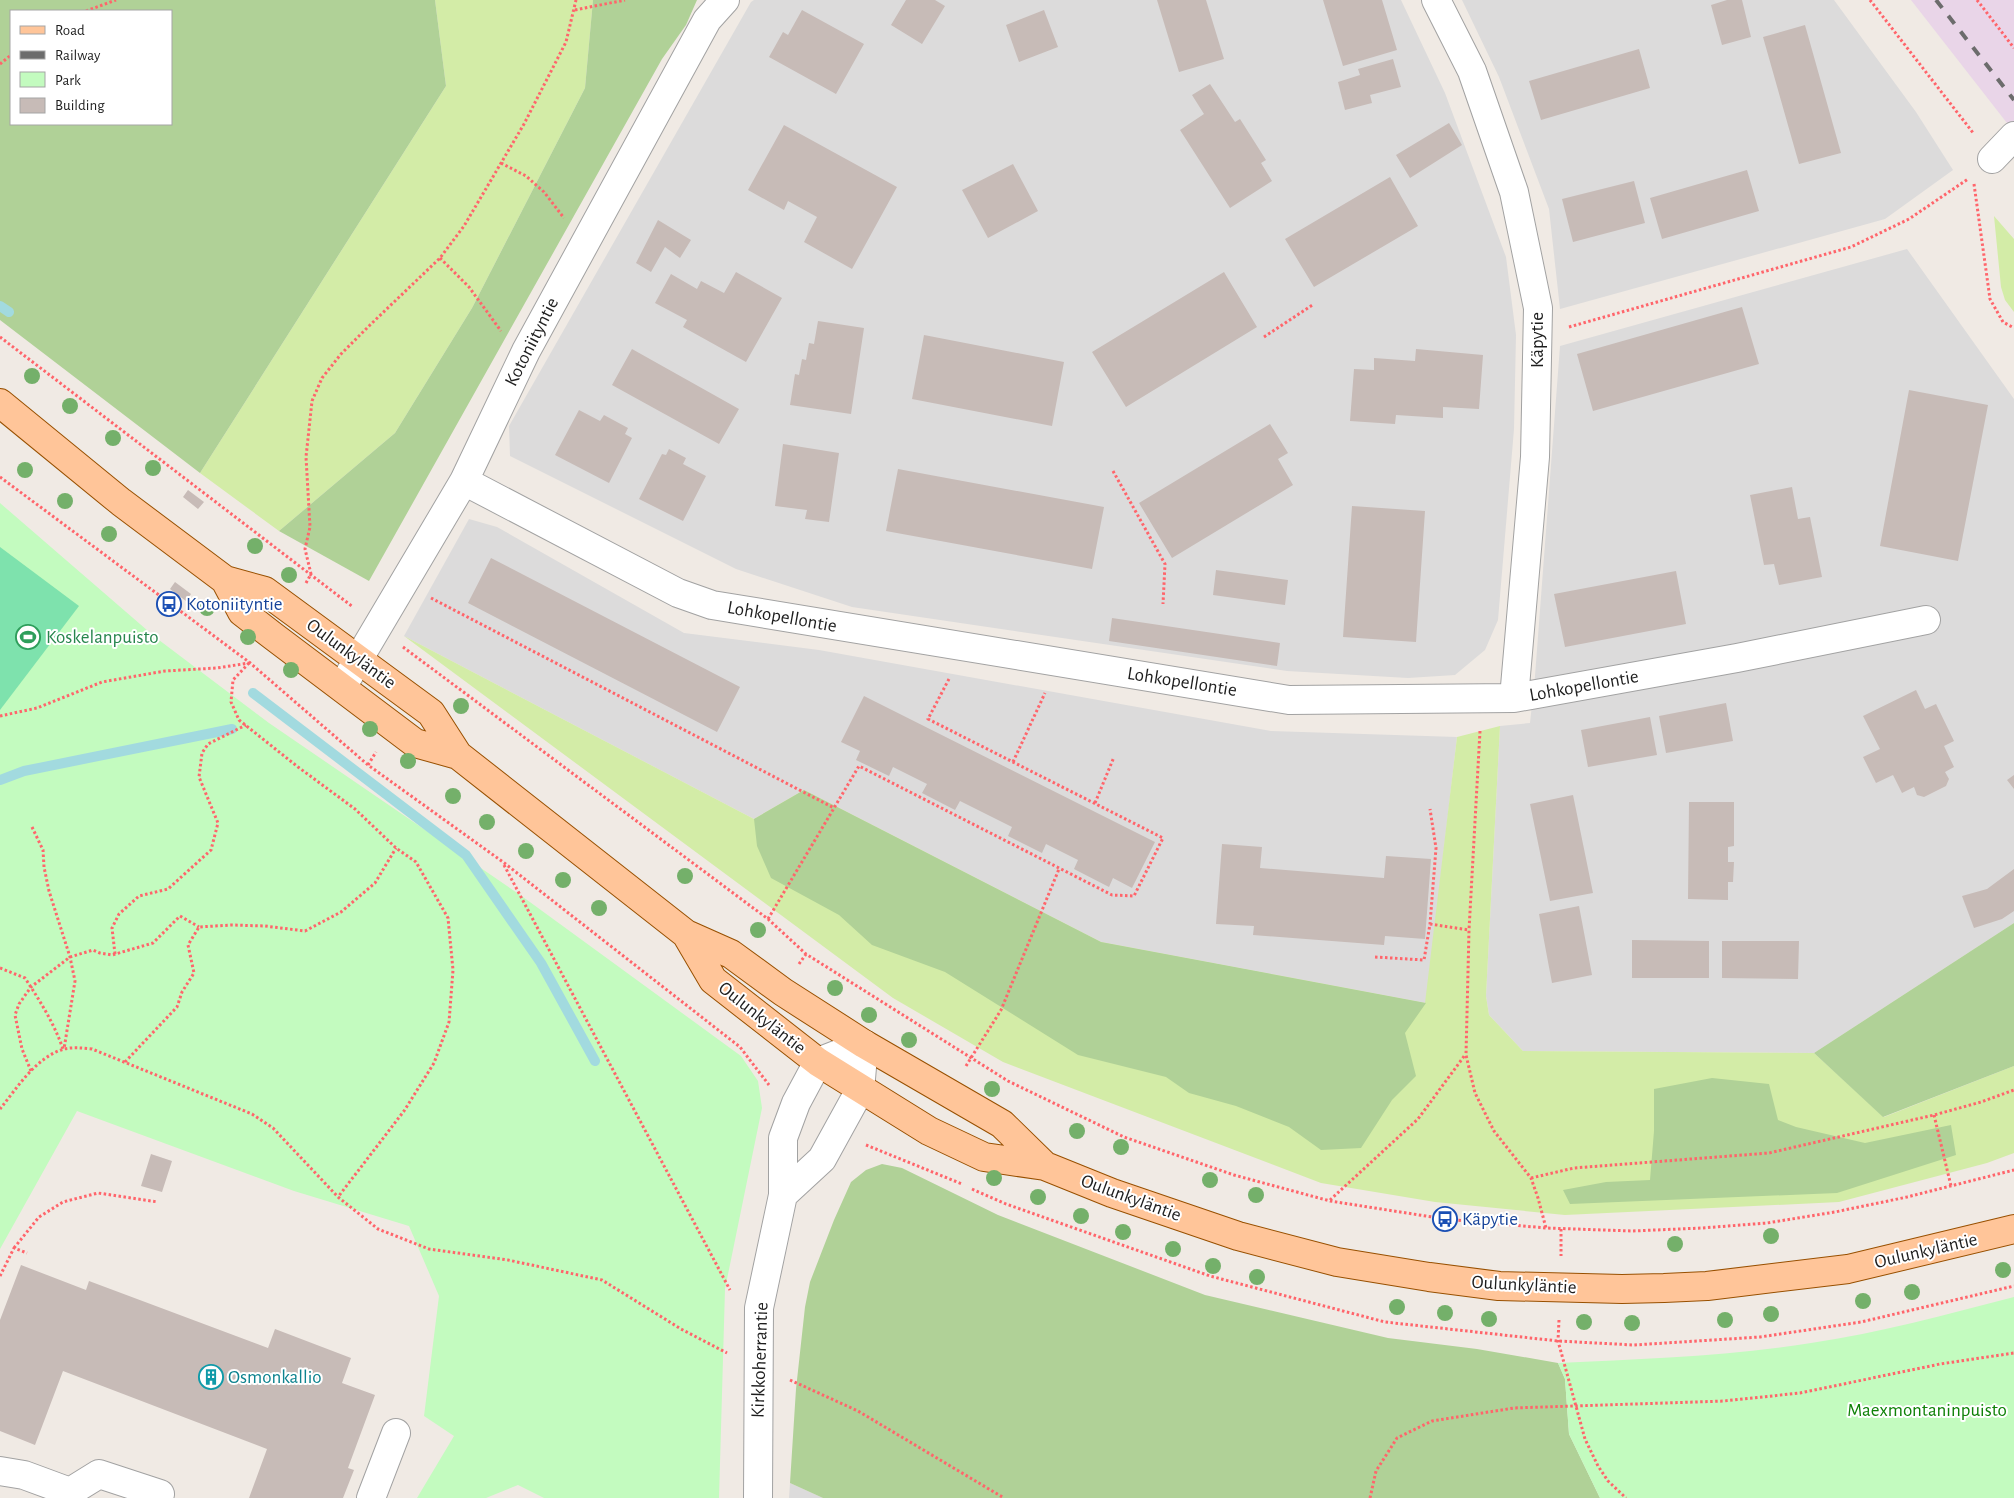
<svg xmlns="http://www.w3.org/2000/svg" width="2014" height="1498" font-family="'Alegreya Sans',sans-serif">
<rect width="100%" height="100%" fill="#f0eae4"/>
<path fill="#dcdbdb" d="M754,0h647l44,93 61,164 10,78 -2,94 -16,191 -13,30 -30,25 -47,3 -121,-7 -435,-64 -116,-38 -226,-113 -1,-30 242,-424z
M1462,0h372l82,112 37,58 -68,49 -325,90 -11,-100 -50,-132z
M1907,249l107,150v524l-200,130 -291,-2 -34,-36 -3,-19 14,-270 30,-3 5,-47 25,-330z
M469,519l28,8 187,106 135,17 452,81 186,6 -31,266 -325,-61 -297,-152 -50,29 -350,-183z
M790,1483l33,15h-34z"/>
<path fill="#e9d5e8" d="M1911,0h103v132z"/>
<path fill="#d3eca7" d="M435,0h158l-8,88 -113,220 -77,125 -116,98 -79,-58 246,-387z
M1994,216l20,23v73l-9,-12 -4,-13z
M404,636l350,183 50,-29 297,152 324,61 32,-266 43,-11 -14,270 3,19 34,36 291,2 70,64 130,-51v87l-27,10 -148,39 -274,13 -130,-13 -114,-19 -318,-121 -110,-64z"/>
<path fill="#b0d197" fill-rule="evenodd" d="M0,0h435l11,86 -246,387 -200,-153zM11,11h160v113h-160z
M593,0h104l-11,25 -24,34 -293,522 -90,-50 116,-98 77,-125 113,-220z
M804,790l297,152 325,61 -21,30 11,43 -24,24 -31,48 -40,2 -32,-23 -53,-21 -47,-13 -23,-16 -88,-22 -133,-83 -73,-27 -33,-30 -68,-37 -14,-32 -3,-27z
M2014,923v143l-131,51 -69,-64z
M1712,1078l57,6 9,36 18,7 69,16 86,-18 5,30 -119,38 -267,11 -7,-14 43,-8 44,-2 4,-49v-42z
M882,1164l20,4 96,47 207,80 183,43 89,11 81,14 7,16 4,55 31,64h-777l-33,-15 6,-94 9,-82 5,-25 24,-62 17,-38 15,-12z"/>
<path fill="#c3fbbf" d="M0,503l155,134 114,86 254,174 218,159 17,25 4,27 -37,181 -6,209h-175l-26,-13 -32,13h-69l37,-62 -30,-20 15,-120 -30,-70 -115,-35 -217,-80 -77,138z
M2014,1297v201h-414l-31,-64 -4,-55 -7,-16c84,-4 170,-7 253,-20 69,-10 136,-29 203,-46z"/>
<path fill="#7ee2ad" d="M0,547l79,59 -79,104z"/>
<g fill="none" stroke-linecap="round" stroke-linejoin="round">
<path stroke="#a2dadf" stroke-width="10" d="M0,306l9,6
M253,693l213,162 75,108 54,98
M0,780l24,-9 208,-42"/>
</g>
<path fill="#c7bbb7" d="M906,0h29l10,6 -23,38 -31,-19z
M1157,0h49l18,59 -45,13z
M1323,0h59l15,50 -54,16z
M1727,0h15l9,37 -29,8 -11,-40z
M802,10l62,34 -28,50 -67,-37 14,-25 5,3z
M1044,10l14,37 -39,15 -13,-37z
M1805,25l36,128 -42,11 -36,-127z
M1639,49l11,39 -109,32 -12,-39z
M1393,59l8,28 -31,8 2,8 -27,7 -7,-28 22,-7 -2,-6z
M1210,84l25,38 5,-3 26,41 -5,3 11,18 -42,27 -50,-78 24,-16 -12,-19z
M1449,123l13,22 -52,33 -14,-23z
M784,125l113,62 -45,82 -48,-27 13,-25 -29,-16 -4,9 -36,-20z
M1013,164l25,47 -50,27 -26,-48z
M1747,170l12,41 -97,28 -12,-41z
M1390,177l28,49 -104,61 -29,-48z
M1634,181l11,42 -72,19 -11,-43z
M658,220l33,20 -11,18 -15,-11 -14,25 -15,-9z
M736,272l46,26 -36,64 -63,-35 4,-7 -32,-17 16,-29 26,15 4,-8 23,12z
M1224,272l33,55 -131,80 -34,-55z
M1742,307l17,57 -166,47 -16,-57z
M818,321l46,7 -13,86 -61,-9 5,-31 4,1 3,-16 4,1 3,-17 5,1z
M924,335l140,27 -12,64 -140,-27z
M632,349l107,60 -20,35 -107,-59z
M1416,349l67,6 -4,54 -36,-2v11l-47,-3 -1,9 -45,-3 4,-52 20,1v-12l41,3z
M1909,390l79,15 -30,156 -78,-15z
M579,410l21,11 4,-6 24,13 -3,6 7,4 -23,45 -54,-28z
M1270,424l18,29 -10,6 15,26 -121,73 -33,-55z
M783,444l56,9 -10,69 -24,-3 2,-9 -32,-4z
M669,449l17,9 -3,6 23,12 -23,45 -44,-22 23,-45 4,1z
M898,469l206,38 -12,62 -206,-38z
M1792,487l6,32 12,-2 12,60 -43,8 -5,-21 -10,1 -14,-70z
M188,490l16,12 -6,7 -15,-12z
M1352,506l73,5 -9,131 -73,-5z
M491,558l249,129 -23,45 -249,-129z
M1216,570l72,10 -3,25 -72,-10z
M1676,571l10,53 -121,23 -11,-53z
M175,582l16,12 -5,7 -16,-12z
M1112,618l168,25 -3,23 -168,-25z
M1916,690l9,19 11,-5 18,37 -10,5 10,21 -9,5 4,7 -3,7 -22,11 -7,-2 -3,-8 -12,6 -9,-18 -17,8 -13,-26 17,-8 -17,-33z
M864,696l291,146 -23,46 -19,-10 -4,9 -35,-18 4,-9 -32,-16 -4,9 -34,-17 4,-9 -52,-26 -5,9 -33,-17 5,-9 -34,-17 -4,9 -33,-16 4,-9 -19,-9z
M1726,703l7,38 -67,12 -7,-37z
M1650,717l7,38 -69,12 -7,-37z
M2014,775v14l-7,-9z
M1573,795l20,98 -43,8 -20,-97z
M1689,802h45v44l-6,1v15h6l-1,20h-5v18l-40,-1z
M1222,844l40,3 -2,21 124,10 2,-22 45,3 -6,80 -40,-3 -1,9 -131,-10 1,-9 -38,-2z
M2014,869v42l-12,8 -28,9 -12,-32 25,-7z
M1579,906l13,69 -40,8 -13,-69z
M1632,940l77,1v37h-77z
M1722,941h77l-1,38 -76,-1z
M151,1154l21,7 -10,31 -21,-6z
M21,1265l65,25 3,-9 179,67 7,-19 76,29 -9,25 33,12 -27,73 6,2 -11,28h-94l18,-49 -204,-78 -28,74 -35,-14v-111z"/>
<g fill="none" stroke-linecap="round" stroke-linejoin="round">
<defs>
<path id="minor" d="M1436,0l36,71 42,121 24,116 -3,149 -21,241
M1992,159l22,-23
M464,481l214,112 34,12 577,95 225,-2 223,-40 189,-38
M342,687l122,-206 62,-130 181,-331 18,-20
M0,1471l24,4 46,17 29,-18 61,20
M371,1498l25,-65
M758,1498l1,-190 24,-113v-57l13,-35 22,-41 46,-18 -4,46 -38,69 -39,36"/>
<path id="major" d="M0,403l121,99 104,78 40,11 166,122 27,42 228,179 45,20 52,38 81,52 138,80 43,42
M225,580l17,32 31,24 142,107 43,12
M686,934l27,46 105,82 111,69 55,26 61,9 67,27 126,43 99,26 92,15 70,9 123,3 42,-1 43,-2 141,-17 166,-40"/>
</defs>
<use href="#minor" stroke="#a2a2a2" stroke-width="30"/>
<use href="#major" stroke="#985000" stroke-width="30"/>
<path stroke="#ff656b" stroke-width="3" stroke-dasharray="2.5 2.5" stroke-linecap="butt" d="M1870,0l104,134
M1977,0l37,48
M575,10l50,-10
M86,11l30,-11
M0,64l11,-9
M501,163l25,13 18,16 20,26
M1974,184l16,115 13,23 11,6
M440,258l29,29 32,44
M1569,327l282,-80 58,-28 59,-40
M0,337l353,270
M1264,337l50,-33
M1113,471l52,93 -2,40
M0,477l249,185 119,103 135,97 237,185 29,38
M306,583l5,-9 -6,-25 5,-22 -4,-70 6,-56 10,-23 19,-24 29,-29 70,-67 24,-32 60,-102 42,-82 10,-42
M431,598l403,210
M403,647l365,272 38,35 202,127 116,56 110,38 96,26 115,18 101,9 86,3 70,-3 65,-5 68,-11 72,-15 107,-27
M249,663l-16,17 -2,22 8,18 59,47 57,42 41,39 20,14 32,56 5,52 -4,52 -15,41 -30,48 -66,86
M0,716l37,-8 65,-26 63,-11 52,-3 32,-5
M1480,731l-11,199 -3,125 9,38 19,38 37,47 7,20 8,30
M1013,762l32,-69
M368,765l8,-13
M1095,803l19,-46
M32,827l11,23 1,17 5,24 21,66 5,24 -11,68
M504,865l226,425
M768,919l91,-153 253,129 22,1 29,-58 -235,-119 22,-42
M1430,924l39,6
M115,954l-3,-26 7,-14 20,-18 29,-7 43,-39 7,-27 -19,-46 3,-24 6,-9 38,-19
M1375,957l49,3 6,-36 6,-76 -6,-39
M799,964l7,-10
M0,968l25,10c15,23 29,45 38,71
M125,1062l52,-55 5,-15 12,-19 -6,-28 11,-18 33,-2 33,1 40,5 36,-19 34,-29 21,-35
M966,1066l35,-56 58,-141
M31,1071l-9,-22 -7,-34 4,-11 12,-17 39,-30 23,-7 7,3 12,2 41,-12 27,-27 19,11
M0,1109c17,-21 36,-52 64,-60 9,-2 18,-1 28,0l160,65 21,14 65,69 40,32 51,20 79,11 94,20 79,49 46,24
M1934,1115l17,71
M866,1145l96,39
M1531,1178l43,-10 195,-15 165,-38 47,-13 33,-12
M972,1189l34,15 204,72 175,46 173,19 76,4 126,-8 101,-15 153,-36
M1330,1200l88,-81 47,-64
M1561,1229v27
M14,1248l25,-31 24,-15 35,-9 60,9
M0,1276l14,-28 13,5
M1559,1320l-1,21 27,98 13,27 10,15 18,17
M790,1380l68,31 146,87
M1370,1498l6,-27 21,-33 35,-17 82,-13 210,-7 76,-8 140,-29 74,-11"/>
<use href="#minor" stroke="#fff" stroke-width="28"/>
<use href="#major" stroke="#ffc599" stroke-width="28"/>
<path stroke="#6c6c6c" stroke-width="4" stroke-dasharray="10 10" stroke-linecap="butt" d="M1936,0l78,100"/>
</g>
<g fill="#74b06a">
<circle cx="32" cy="376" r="8"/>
<circle cx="70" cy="406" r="8"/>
<circle cx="113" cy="438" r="8"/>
<circle cx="153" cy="468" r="8"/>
<circle cx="25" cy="470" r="8"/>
<circle cx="65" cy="501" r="8"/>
<circle cx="109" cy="534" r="8"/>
<circle cx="255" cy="546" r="8"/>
<circle cx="289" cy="575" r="8"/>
<circle cx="207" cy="608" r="8"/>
<circle cx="248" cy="637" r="8"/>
<circle cx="291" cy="670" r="8"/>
<circle cx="461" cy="706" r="8"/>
<circle cx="370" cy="729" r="8"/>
<circle cx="408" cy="761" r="8"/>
<circle cx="453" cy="796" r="8"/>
<circle cx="487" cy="822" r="8"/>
<circle cx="526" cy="851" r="8"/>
<circle cx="685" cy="876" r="8"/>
<circle cx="563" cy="880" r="8"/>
<circle cx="599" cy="908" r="8"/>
<circle cx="758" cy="930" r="8"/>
<circle cx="835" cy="988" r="8"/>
<circle cx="869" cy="1015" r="8"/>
<circle cx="909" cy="1040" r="8"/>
<circle cx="992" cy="1089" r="8"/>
<circle cx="1077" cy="1131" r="8"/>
<circle cx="1121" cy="1147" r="8"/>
<circle cx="994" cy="1178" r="8"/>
<circle cx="1210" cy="1180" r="8"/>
<circle cx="1256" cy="1195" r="8"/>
<circle cx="1038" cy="1197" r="8"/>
<circle cx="1081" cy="1216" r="8"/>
<circle cx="1123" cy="1232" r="8"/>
<circle cx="1771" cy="1236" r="8"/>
<circle cx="1675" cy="1244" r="8"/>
<circle cx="1173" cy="1249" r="8"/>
<circle cx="1213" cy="1266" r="8"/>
<circle cx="2003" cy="1270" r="8"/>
<circle cx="1257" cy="1277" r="8"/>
<circle cx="1912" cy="1292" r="8"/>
<circle cx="1863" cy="1301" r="8"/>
<circle cx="1397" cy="1307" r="8"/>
<circle cx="1445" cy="1313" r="8"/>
<circle cx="1771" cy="1314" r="8"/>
<circle cx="1489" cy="1319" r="8"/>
<circle cx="1725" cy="1320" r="8"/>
<circle cx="1584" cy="1322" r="8"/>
<circle cx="1632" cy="1323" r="8"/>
</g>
<defs>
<symbol id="bus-ring" viewBox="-11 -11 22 22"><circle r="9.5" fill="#fff" stroke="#1a4fb4" stroke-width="1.5"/><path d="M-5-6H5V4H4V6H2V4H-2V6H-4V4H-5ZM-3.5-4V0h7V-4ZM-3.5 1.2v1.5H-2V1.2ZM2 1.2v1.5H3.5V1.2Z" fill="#1a4fb4"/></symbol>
<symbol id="stadium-ring" viewBox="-11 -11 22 22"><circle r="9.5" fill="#fff" stroke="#2e9e5b" stroke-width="1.5"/><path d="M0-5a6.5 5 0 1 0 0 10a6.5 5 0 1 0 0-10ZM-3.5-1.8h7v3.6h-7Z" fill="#2e9e5b"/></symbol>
<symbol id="building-ring" viewBox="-11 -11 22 22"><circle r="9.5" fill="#fff" stroke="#0f9aa8" stroke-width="1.5"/><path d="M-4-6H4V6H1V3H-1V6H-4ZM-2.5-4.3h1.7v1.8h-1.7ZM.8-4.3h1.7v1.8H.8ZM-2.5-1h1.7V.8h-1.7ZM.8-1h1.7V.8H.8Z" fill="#0f9aa8"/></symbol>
</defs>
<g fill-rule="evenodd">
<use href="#bus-ring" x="155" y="590" width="28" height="28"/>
<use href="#stadium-ring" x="14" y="623" width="28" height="28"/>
<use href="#bus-ring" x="1431" y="1205" width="28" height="28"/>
<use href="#building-ring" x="197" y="1363" width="28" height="28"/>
</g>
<g text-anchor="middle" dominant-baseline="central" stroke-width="4" stroke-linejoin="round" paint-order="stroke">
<g font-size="19" fill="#1e1e1e" stroke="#fff">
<text transform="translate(1537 340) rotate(-90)">Käpytie</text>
<text transform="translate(532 342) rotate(-63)">Kotoniityntie</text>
<text transform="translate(782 617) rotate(10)">Lohkopellontie</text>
<text transform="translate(351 654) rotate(36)">Oulunkyläntie</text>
<text transform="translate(1182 682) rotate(9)">Lohkopellontie</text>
<text transform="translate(1584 686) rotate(-10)">Lohkopellontie</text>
<text transform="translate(762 1018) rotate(38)">Oulunkyläntie</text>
<text transform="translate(1131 1198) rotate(20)">Oulunkyläntie</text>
<text transform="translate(1926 1251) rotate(-13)">Oulunkyläntie</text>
<text transform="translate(1524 1285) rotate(3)">Oulunkyläntie</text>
<text transform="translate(760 1360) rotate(-88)">Kirkkoherrantie</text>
</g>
<g font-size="19" fill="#164399" stroke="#fff" text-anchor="start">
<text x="186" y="604">Kotoniityntie</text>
<text x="1462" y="1219">Käpytie</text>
</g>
<g font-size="19" fill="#27864d" stroke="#fff" text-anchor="start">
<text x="46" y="637">Koskelanpuisto</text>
</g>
<g font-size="19" fill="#0d838f" stroke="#fff" text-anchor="start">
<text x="228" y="1377">Osmonkallio</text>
</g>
<g font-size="19" fill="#0e8107" stroke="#fff">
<text x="1927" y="1410">Maexmontaninpuisto</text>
</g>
</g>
<rect x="10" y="10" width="162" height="115" fill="#ffffff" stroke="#a5a5a5"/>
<rect x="20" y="26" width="25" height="8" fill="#ffc599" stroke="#a5a5a5"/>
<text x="55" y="35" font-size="15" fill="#1e1e1e">Road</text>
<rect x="20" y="51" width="25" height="8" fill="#6c6c6c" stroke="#a5a5a5"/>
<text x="55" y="60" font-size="15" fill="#1e1e1e">Railway</text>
<rect x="20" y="72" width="25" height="15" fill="#c3fbbf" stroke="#a5a5a5"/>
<text x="55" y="85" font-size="15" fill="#1e1e1e">Park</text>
<rect x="20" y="98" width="25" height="15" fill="#c7bbb7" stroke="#a5a5a5"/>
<text x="55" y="110" font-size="15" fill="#1e1e1e">Building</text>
</svg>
